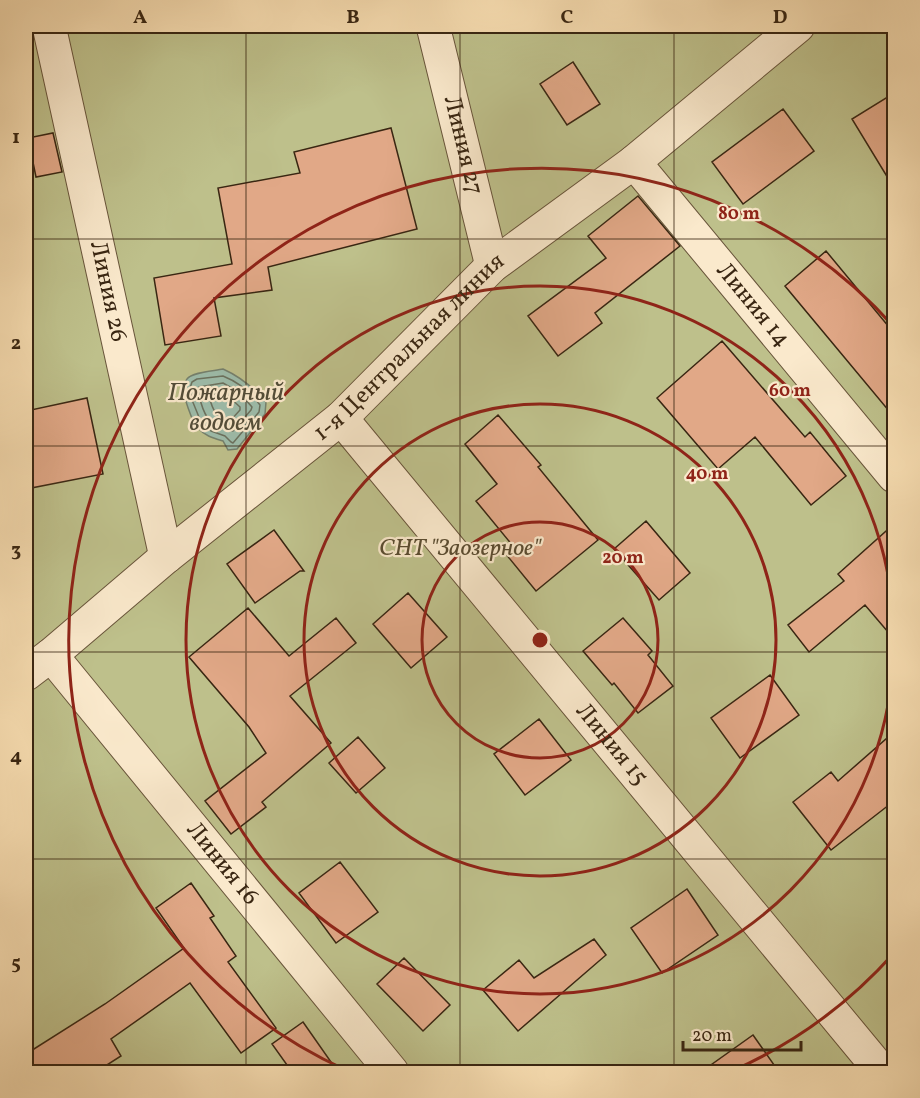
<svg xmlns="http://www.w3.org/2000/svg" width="920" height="1098" font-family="Vollkorn,serif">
<rect width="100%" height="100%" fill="#f7ddb1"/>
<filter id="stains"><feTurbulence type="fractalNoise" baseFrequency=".00333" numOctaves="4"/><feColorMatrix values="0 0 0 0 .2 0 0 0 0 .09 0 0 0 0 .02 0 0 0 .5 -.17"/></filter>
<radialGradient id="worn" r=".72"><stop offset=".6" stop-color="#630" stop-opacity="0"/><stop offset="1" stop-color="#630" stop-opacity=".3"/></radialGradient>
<path fill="#bec08b" stroke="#7c734e" stroke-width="1.5" d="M26,26h868v1046h-868z"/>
<path fill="#9dbcaa" stroke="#75806d" stroke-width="1.5" d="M223,369c18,8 30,18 43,33l-1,12 -28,35 -9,1 -5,-9c-10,-3 -18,-5 -25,-13 -6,-6 -15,-32 -14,-40 0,-2 2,-8 3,-9 5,-7 27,-8 36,-10z"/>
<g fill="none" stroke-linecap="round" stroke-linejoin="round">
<path stroke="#6b715e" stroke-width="1.5" d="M223,376c15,6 27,15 37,29l-1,7 -26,31 -2,-1 -6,-6 -14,-5 -10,-9 -9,-22 -2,-12 2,-6 5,-3z
M223,383c12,6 21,14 29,24l-1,3 -18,21c-5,-2 -13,-3 -18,-6 -11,-6 -15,-24 -17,-35l1,-3z
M221,393l6,2 13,12v3l-9,10c-15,-3 -18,-8 -22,-24l2,-1z"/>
</g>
<path fill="#e1a887" stroke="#392612" stroke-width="1.5" d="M573,62l27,42 -33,21 -27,-41z
M894,93v95l-42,-69z
M783,109l31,42 -71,53 -31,-42z
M391,128l26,101 -149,38 4,23 -58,8 7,38 -56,9 -11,-67 78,-14 -14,-76 82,-15 -6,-21z
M53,133l9,39 -26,5 -8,-39z
M638,196l42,50 -85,67 7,10 -44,33 -30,-40 78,-58 -18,-22z
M826,251l68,82v84l-109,-131z
M722,341l83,96 5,-5 36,44 -35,29 -56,-68 -37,32 -61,-71z
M87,398l16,76 -77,15v-78z
M498,415l43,50 -3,2 60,73 -62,51 -31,-38 8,-7 -37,-45 21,-17 -32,-40z
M646,521l44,52 -31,27 -45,-51z
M894,524v115l-29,-34 -56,47 -21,-27 56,-44 -6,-7z
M274,530l30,41h-4l-45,32 -28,-39z
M408,593l39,44 -36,31 -38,-44z
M248,608l41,48 47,-38 20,25 -66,53 41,47 -69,59 4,5 -35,27 -26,-33 61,-48 -17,-26 -60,-70z
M623,618l29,33 -4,4 25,31 -35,27 -24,-30 -2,2 -29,-34z
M770,675l29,40 -59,43 -29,-40z
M539,719l32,41 -46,35 -31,-41z
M894,732v69l-63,49 -38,-48 38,-30 7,9z
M358,737l27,31 -29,25 -27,-30z
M340,862l38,50 -42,31 -37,-50z
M191,883l23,33 -4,2 26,38 -8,6 48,66 -35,25 -51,-70 -79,56 10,17 -25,16h-70v-18l79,-50 79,-56 -28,-40z
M687,889l31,46 -56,38 -31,-45z
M594,939l12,16 -88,76 -35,-41 36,-30 15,18z
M404,958l46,47 -27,26 -46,-47z
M303,1022l35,50h-46l-20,-28z
M753,1035l26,37h-78z"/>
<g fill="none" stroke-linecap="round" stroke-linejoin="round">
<defs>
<g id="street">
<path id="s1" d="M49,26l117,531"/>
<path id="s2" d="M433,26l59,240"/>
<path id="s3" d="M634,162l260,314"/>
<path id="s4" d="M341,418l541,654"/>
<path id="s5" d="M51,655l341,417"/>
<path id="s6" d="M26,674l25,-19 115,-98 175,-139 151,-152 142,-104 164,-136"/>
</g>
</defs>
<use href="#street" stroke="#68543a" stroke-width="35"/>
<use href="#street" stroke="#fae9cc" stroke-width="33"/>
</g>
<path fill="none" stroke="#392612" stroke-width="1.5" stroke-opacity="0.55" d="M246,26v1046M460,26v1046M674,26v1046M26,239h868M26,446h868M26,652h868M26,859h868"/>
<g fill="none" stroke="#8f2418" stroke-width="3">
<circle cx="540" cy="640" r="118"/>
<circle cx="540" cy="640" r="236"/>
<circle cx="540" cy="640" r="354"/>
<path d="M894 953A472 472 0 0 1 732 1071M348 1071A472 472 0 1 1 894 327"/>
</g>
<g text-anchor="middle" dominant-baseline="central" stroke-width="4.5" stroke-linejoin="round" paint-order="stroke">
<g font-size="24" fill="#392612" stroke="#fae9cc">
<text stroke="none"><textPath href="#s2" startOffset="123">Линия 27</textPath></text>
<text stroke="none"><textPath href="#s1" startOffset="272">Линия 26</textPath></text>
<text stroke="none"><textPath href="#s3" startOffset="186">Линия 14</textPath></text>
<text stroke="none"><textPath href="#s6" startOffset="504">1-я Центральная линия</textPath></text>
<text stroke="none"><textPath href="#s4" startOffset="424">Линия 15</textPath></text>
<text stroke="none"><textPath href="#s5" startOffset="270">Линия 16</textPath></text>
</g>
<g font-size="24" font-style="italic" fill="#5a4c30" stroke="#fae9cc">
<text x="460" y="549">СНТ "Заозерное"</text>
</g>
<g font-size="26" font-style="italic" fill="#524c38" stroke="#fae9cc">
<text x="226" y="393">Пожарный<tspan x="226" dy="30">водоем</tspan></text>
</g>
</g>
<circle cx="540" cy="640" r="9" fill="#8f2418" stroke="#fae9cc" stroke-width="3"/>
<g font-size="18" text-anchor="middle" font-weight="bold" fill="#8f2418" stroke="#fae9cc" stroke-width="4.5" stroke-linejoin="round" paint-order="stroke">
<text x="739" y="219">80 m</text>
<text x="790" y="396">60 m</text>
<text x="707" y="479">40 m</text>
<text x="623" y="563">20 m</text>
</g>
<rect width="920" height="1098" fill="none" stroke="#f7ddb1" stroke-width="66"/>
<path d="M683 1041v9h118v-9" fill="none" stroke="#392612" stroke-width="3"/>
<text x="692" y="1041" font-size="18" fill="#392612" stroke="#fae9cc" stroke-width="4.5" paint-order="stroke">20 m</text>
<rect x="33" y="33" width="854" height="1032" fill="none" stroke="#392612" stroke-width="2"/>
<g font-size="20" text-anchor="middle" font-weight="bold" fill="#392612">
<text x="140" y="23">A</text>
<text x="353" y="23">B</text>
<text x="567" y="23">C</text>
<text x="780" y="23">D</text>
<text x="16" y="143">1</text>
<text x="16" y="349">2</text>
<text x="16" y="556">3</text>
<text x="16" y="762">4</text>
<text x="16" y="969">5</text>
</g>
<rect width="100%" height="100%" filter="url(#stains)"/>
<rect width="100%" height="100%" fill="url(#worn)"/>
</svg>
